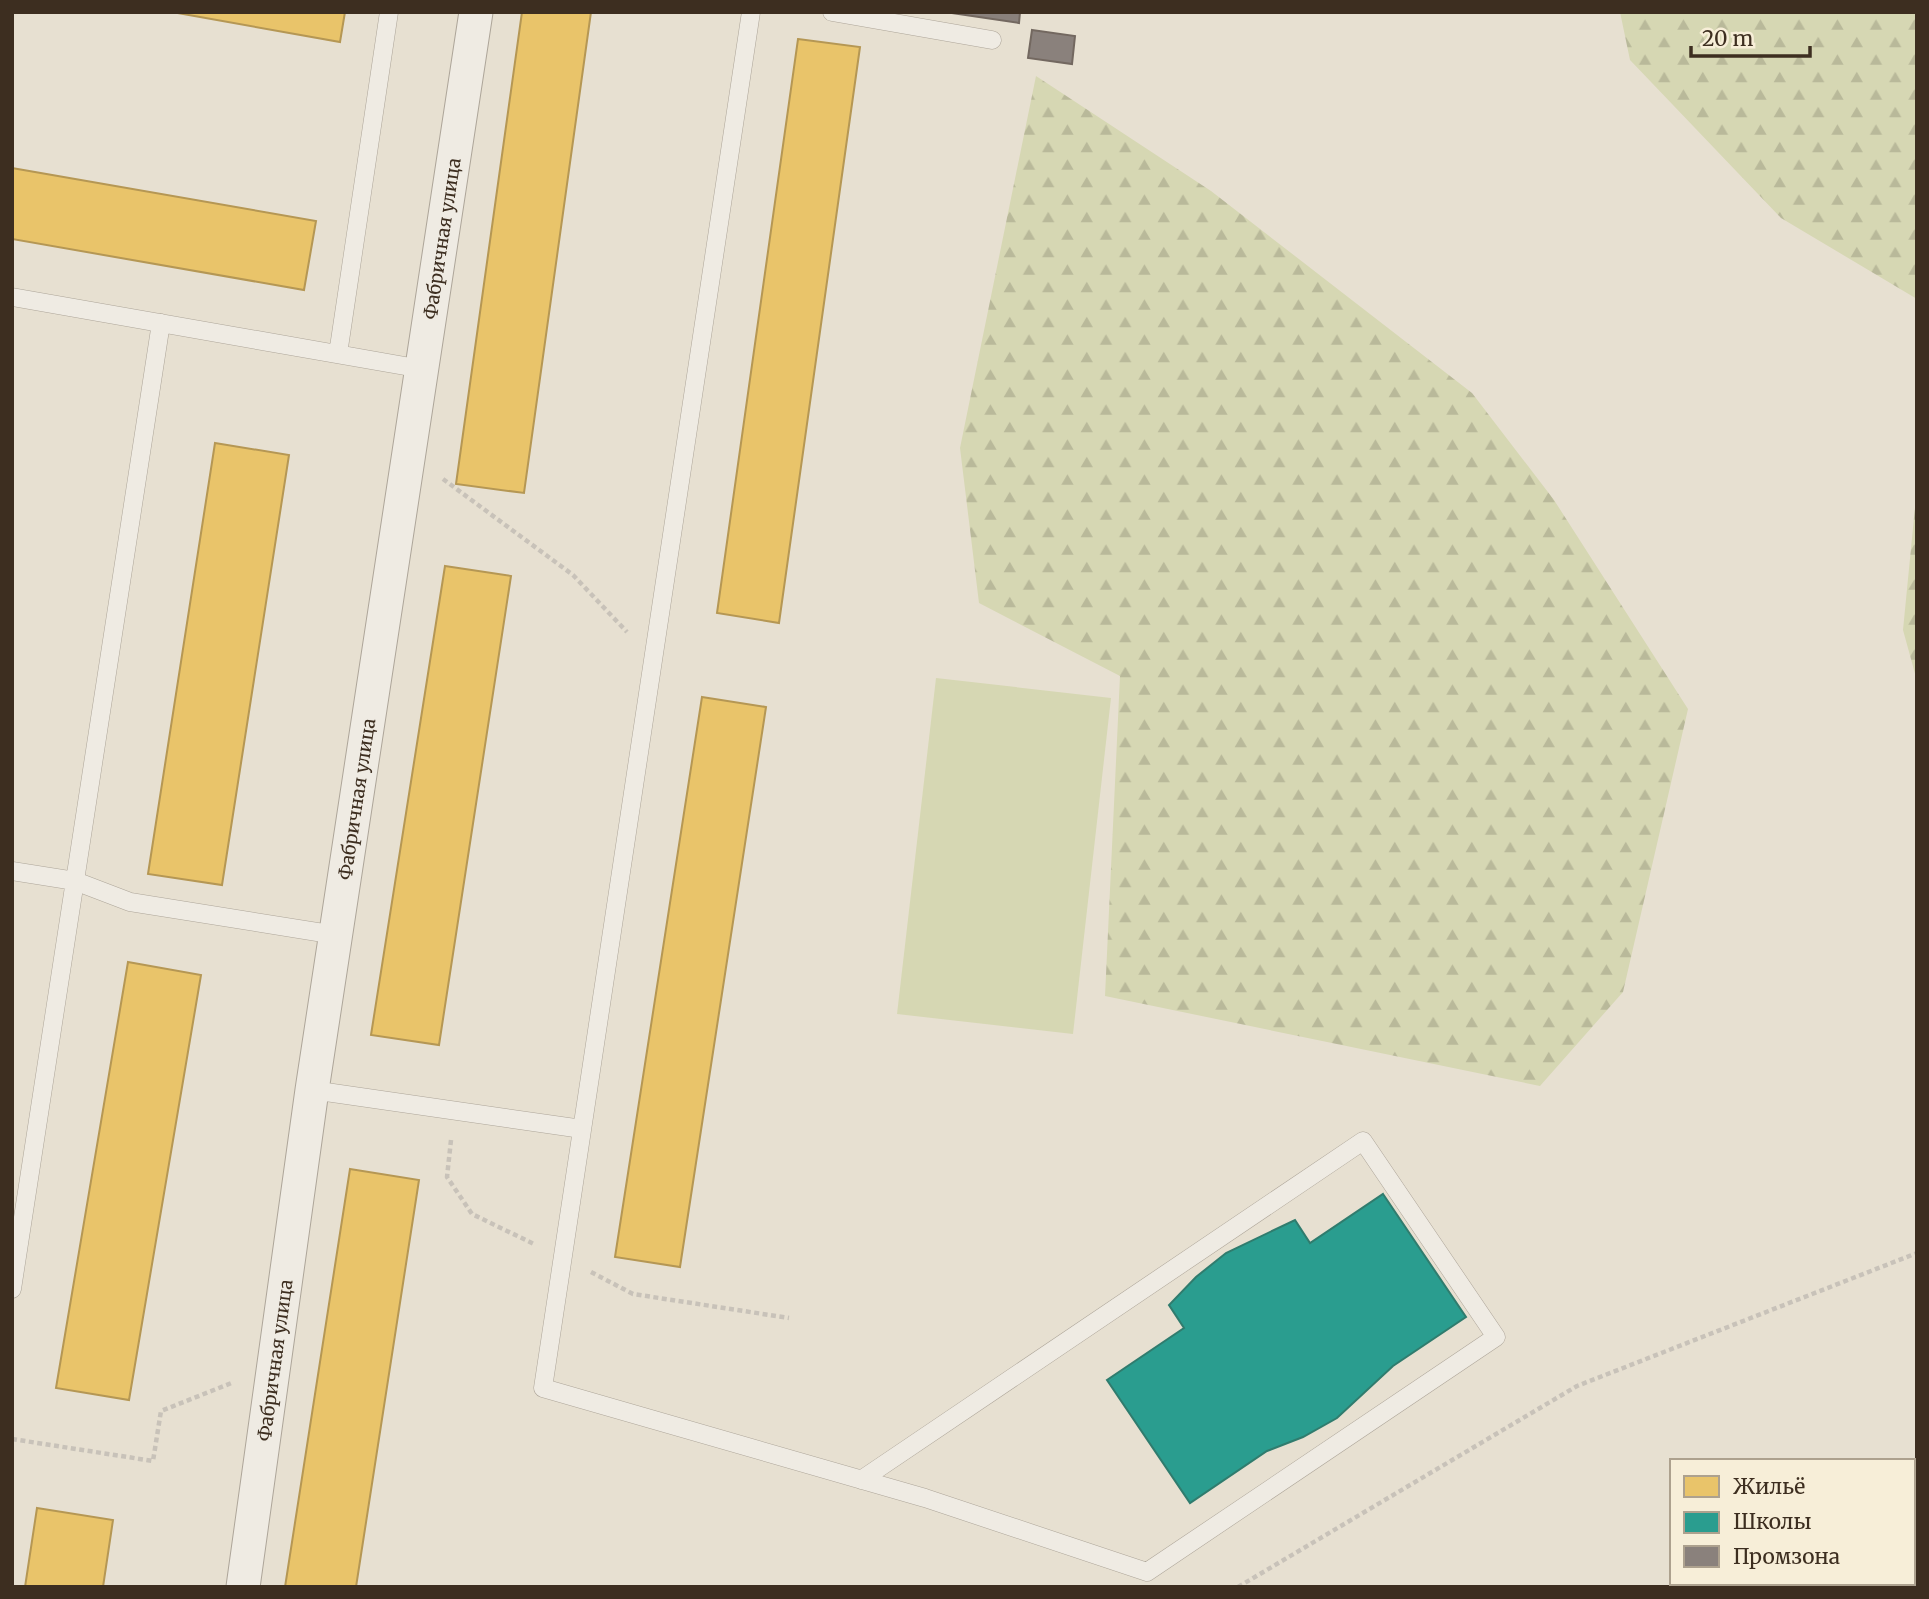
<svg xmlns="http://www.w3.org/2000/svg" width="1929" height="1599" font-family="Merriweather,serif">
<defs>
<pattern id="forest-firs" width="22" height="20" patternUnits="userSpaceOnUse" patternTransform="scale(1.75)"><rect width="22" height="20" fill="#d6d7b3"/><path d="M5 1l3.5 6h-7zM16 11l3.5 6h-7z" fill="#b9b99a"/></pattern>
</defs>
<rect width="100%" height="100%" fill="#e7e0d1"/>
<path fill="url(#forest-firs)" d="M1620,12h297v287l-136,-81 -151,-158z
M1036,76l175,115 261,202 82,107 134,209 -65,283 -83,94 -435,-90 15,-320 -141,-73 -19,-155z
M1917,487v194l-14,-51z"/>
<path fill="#d6d7b3" d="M936,678l175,20 -38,336 -176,-20z"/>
<path fill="#e9c46a" stroke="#b59754" stroke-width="2" d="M172,12h173l-5,30z
M522,12h69l-67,481 -68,-9z
M798,39l62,8 -81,576 -62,-10z
M12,168l304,53 -12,69 -292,-51z
M215,443l74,12 -67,430 -74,-11z
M445,566l66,10 -72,469 -68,-10z
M702,697l64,10 -86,560 -65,-10z
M128,962l73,13 -72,425 -73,-12z
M350,1169l69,11 -63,407h-71z
M37,1508l76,12 -10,67h-78z"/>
<path fill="#2a9d8f" stroke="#307c6e" stroke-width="2" d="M1383,1194l83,123 -73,49 -56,52 -34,19 -36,14 -77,52 -83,-123 77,-52 -15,-23 27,-28 30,-24 69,-33 15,23z"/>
<path fill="#8a817c" stroke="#736860" stroke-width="2" d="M945,12h75l-1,11z
M1032,30l43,6 -3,28 -44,-6z"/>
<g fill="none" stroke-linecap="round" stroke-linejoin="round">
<defs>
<path id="lane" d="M751,12l-208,1376 382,110 222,74 349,-235 -133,-196 -502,339
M832,12l160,28
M12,297l410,72
M338,354l51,-342
M12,871l63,10 55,21 206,33
M312,1090l270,39
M12,1289l149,-966"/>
<g id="street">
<path id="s1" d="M243,1587l69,-497 164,-1078"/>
</g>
</defs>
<use href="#lane" stroke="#ada599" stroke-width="19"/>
<use href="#street" stroke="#ada599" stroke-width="35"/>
<path stroke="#c8c2b9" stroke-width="4.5" stroke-dasharray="5 3.5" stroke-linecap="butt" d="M443,479l130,96 54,57
M451,1140l-4,37 25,37 64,31
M591,1272l42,22 156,24
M12,1439l141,22 8,-50 73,-29
M1238,1587l339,-201 340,-133"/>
<use href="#lane" stroke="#efebe3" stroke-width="18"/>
<use href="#street" stroke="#efebe3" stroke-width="33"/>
</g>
<g text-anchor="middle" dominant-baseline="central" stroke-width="7" stroke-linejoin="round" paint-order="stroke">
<g font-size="18" fill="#3d2e20" stroke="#f7eed8">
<text stroke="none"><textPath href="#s1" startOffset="1363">Фабричная улица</textPath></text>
<text stroke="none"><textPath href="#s1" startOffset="796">Фабричная улица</textPath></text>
<text stroke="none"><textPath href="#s1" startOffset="229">Фабричная улица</textPath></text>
</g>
</g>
<rect width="1929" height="1599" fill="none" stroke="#3d2e20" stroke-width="28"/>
<rect x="1670" y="1459" width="245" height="126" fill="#f7eed8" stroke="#ada18e" stroke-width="2"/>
<rect x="1684" y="1476" width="35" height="21" fill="#e9c46a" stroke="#ada18e" stroke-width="2"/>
<text x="1733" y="1494" font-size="21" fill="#3d2e20">Жильё</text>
<rect x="1684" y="1512" width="35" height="21" fill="#2a9d8f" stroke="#ada18e" stroke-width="2"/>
<text x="1733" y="1529" font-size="21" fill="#3d2e20">Школы</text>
<rect x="1684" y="1546" width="35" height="21" fill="#8a817c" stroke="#ada18e" stroke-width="2"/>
<text x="1733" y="1564" font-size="21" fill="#3d2e20">Промзона</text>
<path d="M1691 46v10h119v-10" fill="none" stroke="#3d2e20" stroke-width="3.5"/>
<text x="1702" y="46" font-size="21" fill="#3d2e20" stroke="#f7eed8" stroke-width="5" paint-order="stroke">20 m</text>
</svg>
